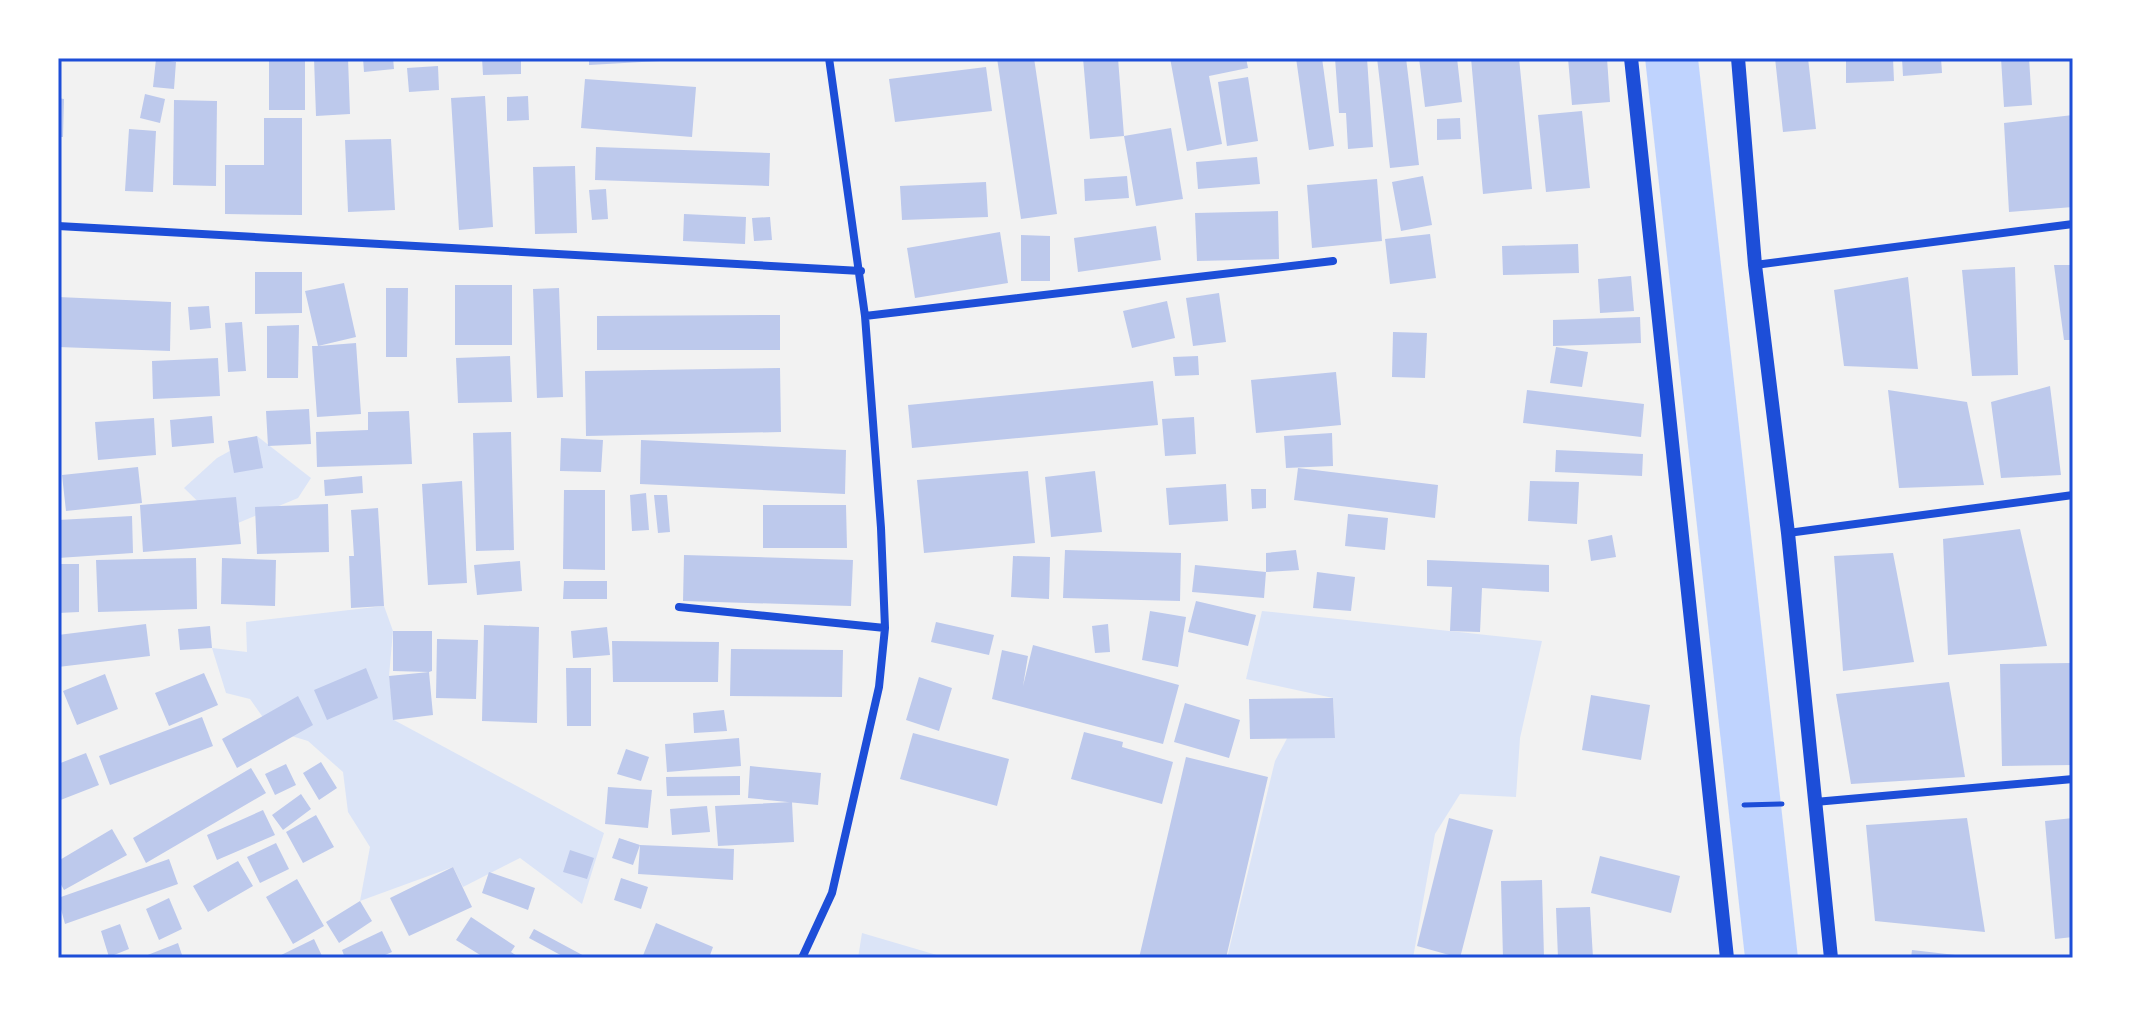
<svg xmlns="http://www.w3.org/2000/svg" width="2131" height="1016" font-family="'DejaVu Sans',sans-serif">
<rect width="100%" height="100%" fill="#f2f2f2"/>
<path fill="#dbe4f7" d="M257,436l54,42 -13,20 -60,25h-18l-36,-35 33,-30z
M384,606l9,25 -4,45 5,44 210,113 -22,71 -62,-46 -57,29 -10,-20 -93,34 10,-54 -22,-35 -5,-40 -35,-31 -36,-11 -22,-31 -24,-6 -14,-45 35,4 -1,-30z
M1262,611l280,30 -22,97 -4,59 -56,-3 -25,40 -22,124h-186l48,-197 18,-34 42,11 -2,-40 -87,-19z
M862,933l85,25h-89z"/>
<path fill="#bfd3fe" d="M1645,58h53l100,900h-53z"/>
<path fill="#bdc9ec" d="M269,58h36v52h-36z
M314,58h34l2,56 -34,2z
M363,58h30l1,11 -30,3z
M482,58h39v16l-38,1z
M589,58h88v2l-88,5z
M997,58h37l23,156 -36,5z
M1083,58h35l6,78 -34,3z
M1170,58h76l2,10 -39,8 13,68 -35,7z
M1296,58h26l12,88 -25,4z
M1335,58h32l6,89 -25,2 -2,-36h-7z
M1377,58h29l13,107 -29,3z
M1419,58h38l5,44 -37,5z
M1471,58h48l13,131 -49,5z
M1568,58h39l3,44 -38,3z
M1775,58h33l8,71 -33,3z
M1846,58h47l1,23 -48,2z
M1902,58h39l1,15 -39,3z
M2001,58h28l3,47 -28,2z
M156,59l20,3 -2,27 -21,-2z
M438,66l1,24 -30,2 -2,-24z
M986,67l6,44 -97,11 -6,-43z
M1248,77l10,64 -31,5 -9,-64z
M585,79l111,8 -4,50 -111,-9z
M145,94l20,5 -5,24 -20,-5z
M485,96l8,131 -34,3 -8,-132z
M528,96l1,24 -22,1v-24z
M58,98l6,1 -1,38h-5z
M174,100l43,1 -1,85 -43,-1z
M1582,111l8,77 -44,4 -8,-77z
M2073,115v92l-64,5 -5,-89z
M264,118h38v97l-77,-1v-49h39z
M1460,118l1,21 -24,1v-21z
M1171,128l12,71 -47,7 -12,-70z
M129,129l27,2 -3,61 -28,-1z
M391,139l4,71 -47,2 -3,-72z
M596,147l174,6 -1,33 -174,-6z
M1257,157l3,27 -62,5 -2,-27z
M575,166l2,67 -42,1 -2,-67z
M1127,176l2,22 -44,3 -1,-22z
M1423,176l9,49 -31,6 -9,-49z
M1377,179l5,62 -70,7 -5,-63z
M986,182l2,35 -86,3 -2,-34z
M606,189l2,30 -16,1 -3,-30z
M1278,211l1,48 -82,2 -2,-48z
M684,214l62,3 -1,27 -62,-3z
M770,217l2,23 -18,1 -2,-23z
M1156,226l5,34 -83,12 -4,-34z
M1000,232l8,51 -93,15 -8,-50z
M1430,234l6,44 -46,6 -5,-45z
M1021,235l29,1v45h-29z
M1578,244l1,29 -76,2 -1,-29z
M2054,265h19v75h-9z
M2015,267l3,108 -46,1 -10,-106z
M255,272h47v41l-47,1z
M1631,276l3,35 -34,2 -2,-34z
M1908,277l10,92 -74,-3 -10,-76z
M344,283l12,54 -38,9 38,-3 5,71 -44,3 -5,-71h6l-13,-55z
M455,285h57v60h-57z
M386,288h22l-1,69h-21z
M559,288l4,109 -26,1 -4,-109z
M1219,293l7,49 -33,4 -7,-48z
M58,297l113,5 -1,49 -112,-4z
M1167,301l8,37 -43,10 -9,-37z
M209,306l2,22 -21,2 -2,-23z
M780,315v35h-183v-34z
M1640,317l1,26 -88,3v-26z
M242,322l4,49 -18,1 -3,-49z
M299,325l-1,53h-31v-52z
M1393,332l34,1 -2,45 -33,-1z
M1556,347l32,5 -6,35 -32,-4z
M510,356l2,46 -54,1 -2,-45z
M1198,356l1,19 -24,1 -2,-19z
M218,358l2,38 -67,3 -1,-38z
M780,368l1,64 -195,4 -1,-65z
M1336,372l5,53 -85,8 -5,-53z
M1153,381l5,44 -246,23 -4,-43z
M2050,386l11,89 -60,3 -10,-76z
M1527,390l117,14 -3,33 -118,-14z
M1888,390l79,12 17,83 -85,3z
M309,409l2,35 -43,2 -2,-35z
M409,411l3,53 -95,3 -1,-35 52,-2v-18z
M212,416l2,27 -42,4 -2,-27z
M1194,417l2,37 -31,2 -3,-37z
M154,418l2,37 -58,5 -3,-38z
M511,432l3,118 -38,1 -3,-118z
M1332,433l1,33 -47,2 -2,-32z
M257,436l6,32 -29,5 -6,-32z
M561,438l42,2 -2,32 -41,-1z
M641,440l205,10 -1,44 -205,-10z
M1556,450l87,4 -1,22 -87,-4z
M138,467l4,36 -76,8 -4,-36z
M1298,468l140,17 -3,33 -141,-18z
M1028,471l7,72 -111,10 -7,-73z
M1095,471l7,61 -51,5 -6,-60z
M362,476l1,17 -38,3 -1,-16z
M462,481l5,102 -39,2 -6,-101z
M1530,481l49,1 -2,42 -49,-3z
M1226,484l2,37 -59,4 -3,-37z
M1251,489h15v19l-14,1z
M564,490h41v80l-42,-1z
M646,493l3,37 -17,1 -2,-36z
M654,495h13l3,37 -12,1z
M236,497l5,47 -98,8 -3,-47z
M328,504l1,48 -72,2 -2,-47z
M763,505h83l1,43h-84z
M378,508l6,98 -33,2 -2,-52h5l-3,-46z
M1348,514l40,4 -3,32 -40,-4z
M132,516l1,37 -75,5v-38z
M2020,529l27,117 -99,9 -5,-116z
M1612,535l4,22 -25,4 -3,-21z
M1065,550l116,3 -1,48 -117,-3z
M1296,550l3,20 -33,2v-19z
M1893,553l21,109 -71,9 -9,-115z
M684,555l169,5 -2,46 -168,-5z
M1013,556l37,1 -1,42 -38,-2z
M196,558l1,51 -99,3 -2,-52z
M222,558l54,2 -1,46 -54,-2z
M1427,560l122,5v27l-67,-4 -2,44 -30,-1 2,-44 -25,-1z
M520,561l2,30 -45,4 -3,-30z
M58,564h21v48l-21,1z
M1195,565l71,7 -2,26 -72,-6z
M1317,572l38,5 -4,34 -38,-3z
M564,581h43v18h-44z
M1196,601l60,14 -8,31 -60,-14z
M1150,611l36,6 -8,50 -36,-7z
M936,622l58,13 -5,20 -58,-13z
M146,624l4,32 -92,11v-32z
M1108,624l2,28 -15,1 -3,-27z
M484,625l55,2 -2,96 -55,-2z
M210,626l2,22 -32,2 -2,-21z
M607,627l3,28 -37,3 -2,-27z
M393,631h39v40l-3,1 4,43 -40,5 -4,-44 40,-4 -36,-1z
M437,639l41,1 -2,59 -40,-1z
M612,641l107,1 -1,40h-105z
M1033,645l146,40 -16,59 -171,-45 10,-49 26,6 -5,30z
M731,649l112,1 -1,47 -112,-1z
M2073,663v102l-71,1 -2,-102z
M366,668l12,30 -51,22 -13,-30z
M566,668h25v58h-24z
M204,673l14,32 -49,21 -14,-33z
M105,674l13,35 -41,16 -14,-34z
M919,677l33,11 -13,43 -33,-11z
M1949,682l16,95 -114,7 -15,-90z
M1591,695l59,10 -9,55 -59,-10z
M298,696l15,29 -76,43 -15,-29z
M1333,698l2,40 -85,1 -1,-40z
M1185,703l55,17 -11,38 -55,-16z
M724,710l3,21 -33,2 -1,-20z
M202,717l11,29 -103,39 -11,-29z
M1084,732l39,10 -1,5 51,15 -11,42 -91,-25z
M913,733l96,26 -12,47 -97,-27z
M739,738l2,28 -74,6 -2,-28z
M626,749l23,8 -8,24 -24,-7z
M86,753l13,32 -41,16v-37z
M1186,757l82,20 -42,181h-87z
M321,762l16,26 -18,12 -16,-27z
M286,764l10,21 -21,10 -10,-21z
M750,766l71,7 -3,32 -70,-7z
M251,768l15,25 -120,70 -13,-25z
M740,776v19l-73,1 -1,-19z
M608,787l44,3 -4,38 -43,-4z
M301,794l10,15 -28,21 -11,-15z
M792,802l2,40 -76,4 -3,-40z
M707,806l3,26 -38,3 -2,-26z
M263,810l12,25 -58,25 -10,-25z
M316,815l18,32 -31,16 -17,-31z
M1449,818l44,12 -33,128 -43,-12z
M1967,818l18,114 -110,-11 -9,-96z
M2073,818v119l-18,2 -10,-118z
M112,829l15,26 -63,35 -6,-11v-18z
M619,838l21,7 94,4 -1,31 -95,-6 2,-29 -7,20 -21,-7z
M276,843l13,26 -29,14 -13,-26z
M570,850l24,8 -7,21 -24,-7z
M1600,856l80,20 -9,37 -80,-20z
M169,859l9,25 -113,40 -7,-26z
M238,861l15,25 -45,26 -15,-26z
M453,867l19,40 -63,29 -19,-38z
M489,872l46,16 -7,22 -46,-17z
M621,878l27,9 -7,22 -27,-9z
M297,879l27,47 -31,18 -27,-47z
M1542,880l2,78h-41l-2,-77z
M169,898l13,31 -23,11 -13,-31z
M360,901l12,20 -33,22 -13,-21z
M1590,907l3,51h-35l-2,-50z
M471,917l44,29 -4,6 9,6h-35l-29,-18z
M656,923l57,24 -4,11h-67z
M120,924l9,25 -20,8 -8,-26z
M534,929l54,29h-22l-37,-20z
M382,931l10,21 -14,6h-33l-3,-8z
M314,939l9,19h-48z
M178,943l5,15h-43z
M1912,950l52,6v2h-53z"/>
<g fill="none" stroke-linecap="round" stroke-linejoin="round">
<path stroke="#1d4ed8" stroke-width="5" d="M1744,805l38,-1"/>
<path stroke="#1d4ed8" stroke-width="8" d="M58,226l803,45
M1755,265l318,-41
M865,316l468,-55
M1788,533l285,-38
M679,607l206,21
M1815,802l258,-23
M802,958l30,-65 47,-206 6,-59 -4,-100 -16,-212 -36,-258"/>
<path stroke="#1d4ed8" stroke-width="14" d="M1631,58l96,900
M1738,58l17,207 33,268 43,425"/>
</g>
<rect width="2131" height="1016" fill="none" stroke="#ffffff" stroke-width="120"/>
<rect x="60" y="60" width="2011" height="896" fill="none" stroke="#1d4ed8" stroke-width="3"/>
</svg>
